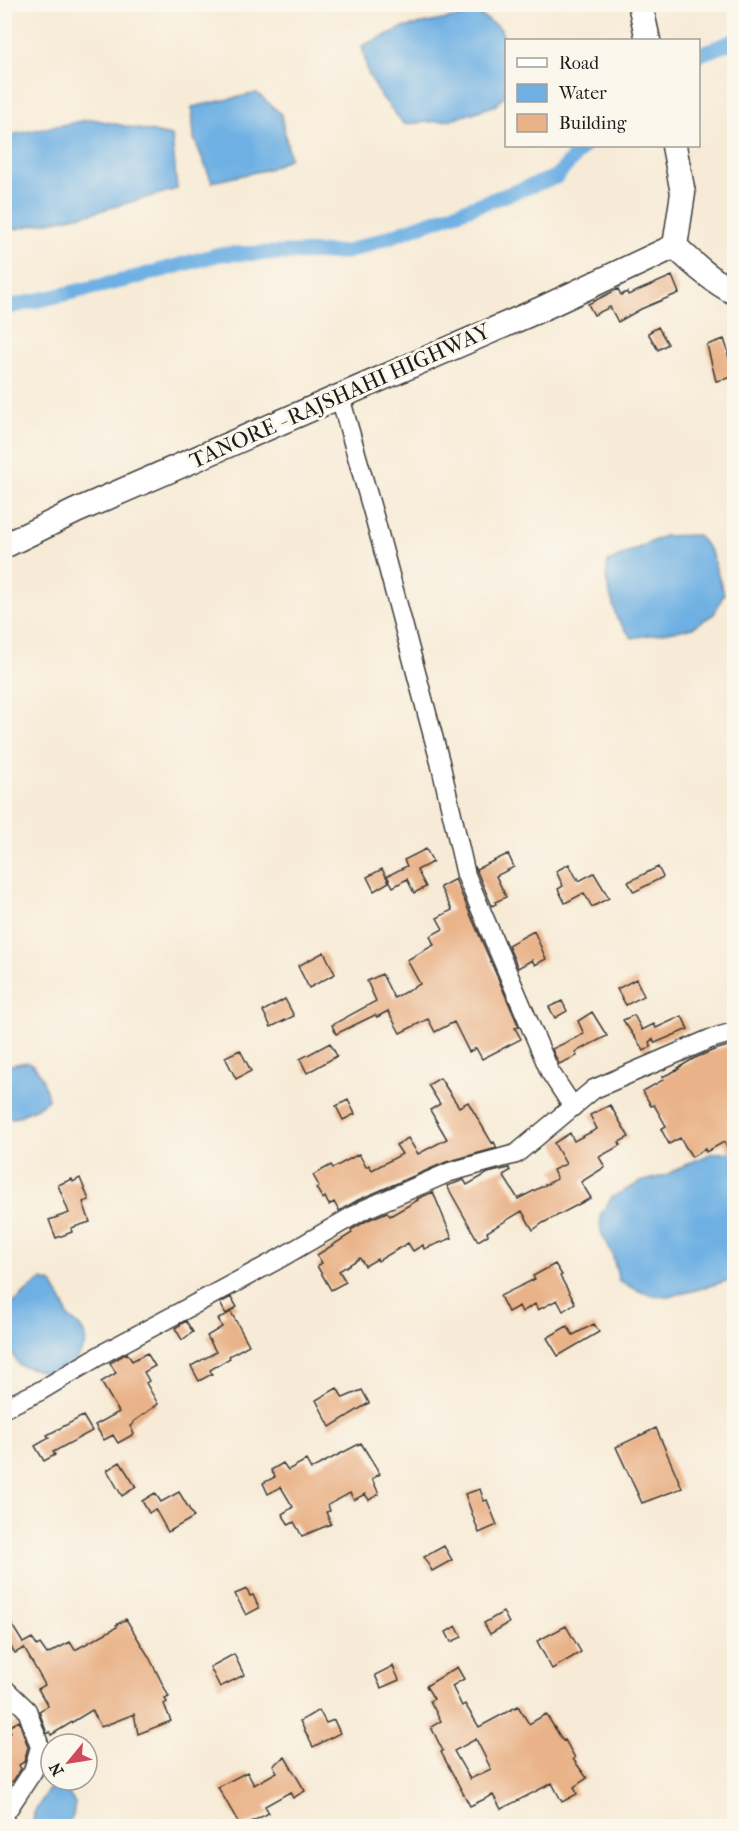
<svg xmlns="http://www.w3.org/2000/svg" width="739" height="1831" font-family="'IM FELL French Canon',serif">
<rect width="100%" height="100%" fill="#fbf7ec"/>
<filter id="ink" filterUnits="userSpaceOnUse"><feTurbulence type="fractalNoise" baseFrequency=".0167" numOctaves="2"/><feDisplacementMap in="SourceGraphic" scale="12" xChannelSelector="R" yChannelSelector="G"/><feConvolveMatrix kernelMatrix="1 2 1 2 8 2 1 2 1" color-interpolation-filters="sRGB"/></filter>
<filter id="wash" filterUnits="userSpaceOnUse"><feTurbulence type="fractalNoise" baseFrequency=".008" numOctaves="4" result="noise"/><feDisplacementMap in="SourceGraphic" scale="24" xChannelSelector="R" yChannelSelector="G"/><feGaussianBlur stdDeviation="1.35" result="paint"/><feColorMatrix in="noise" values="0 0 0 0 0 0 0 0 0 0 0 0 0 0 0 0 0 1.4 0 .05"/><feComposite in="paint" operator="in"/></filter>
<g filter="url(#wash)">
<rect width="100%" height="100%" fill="#f7ebd7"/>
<path fill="#6eb0e3" stroke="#456680" stroke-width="1.5" d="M477,13l23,15 6,14v52l-10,11 -45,15 -47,4 -23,-28 -13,-23 -6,-27 40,-18z
M257,93l24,21 9,44 -21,11 -57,13 -18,-44 -2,-31z
M92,119l80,17 5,53 -85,24 -87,18v-95z
M698,535l13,17 13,42 -10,20 -22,14 -60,10 -15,-19 -11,-40 2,-17 56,-26z
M27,1062c14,5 18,24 21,38l-11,8 -25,11 -7,-6v-47z
M734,1152v127c-17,4 -64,21 -79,17 -12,-2 -25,-10 -36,-15l-7,-28 -11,-21 -1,-16 12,-19 31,-16 21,-5 28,-14 21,-9z
M42,1280l10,3 12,22 4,12 11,9 7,10 -1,9 -10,17 -27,11 -29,-8c-12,-19 -18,-32 -14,-55 13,-9 24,-23 37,-30z
M49,1789h16l10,14 -2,13 -8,10h-32l1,-13z"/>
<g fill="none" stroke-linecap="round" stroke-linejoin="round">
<path stroke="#6eb0e3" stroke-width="15" d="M698,55l36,-14
M4,308l122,-28 94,-26 127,-2 209,-75 28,-31"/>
</g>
<g id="blocks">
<path fill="#e9b288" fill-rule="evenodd" d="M672,276l7,17 -38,16 -23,13 -8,-15 -16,8 -6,-11 30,-15 3,6 6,-3 1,3z
M658,327l10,17 -10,6 -10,-17z
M724,339l5,15h-1l5,23 -17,4 -9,-36z
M426,849l7,13 -16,8 9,17 -12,6 -7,-14 -14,8 -6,-11 20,-10 -3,-6z
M508,854l6,13 -18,9 10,21 -11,5 1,2 -4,2 -16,-37z
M569,864l8,15 1,-1 1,3 15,-8 15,25 -17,9 -8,-14 -19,10 -7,-14 5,-3 -7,-15z
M658,867l5,10 -29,15 -6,-10z
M382,869l7,13 -15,9 -7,-14z
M455,879l64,148 -4,1 6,11 -39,20 -6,-11 -7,4 -15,-30 -19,10 -7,-13 -28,14 -12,-22 -11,6 -2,-2 -39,19 -4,-9 44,-24 -9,-20 15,-7 12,24 26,-14 -13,-24 27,-15 -4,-9 13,-7 -6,-11 15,-8 -12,-23z
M534,931l12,28 -11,6 -3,-5 -14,8 -10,-23z
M324,952l11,22 -26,14 -11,-22z
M636,979l8,17 -18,9 -9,-16z
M285,999l9,17 -23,11 -8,-16z
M562,1001l5,10 -12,7 -6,-11z
M592,1012l15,24 -32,16 2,4 -18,8 -7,-15 32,-15 -6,-13z
M634,1015l8,15 12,-6 2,4 26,-12 6,13 -33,14 -2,-4 -4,3 2,5 -7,4 -21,-31z
M330,1043l7,13 -30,17 -7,-14z
M735,1044v116l-11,-18 -18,10 -1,-3 -13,8 -12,-19 -11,6 -8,-15 5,-3 -12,-21 -3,1 -8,-15 20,-11 -1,-3 17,-8 -1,-1 15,-9 21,-9z
M240,1050l11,21 -15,8 -11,-22z
M440,1078l19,29 9,-5 24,41 2,-1 3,6 -51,14 -88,38 -19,11 -5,-9 -5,3 -4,-8 -2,2 -7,-11 3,-2 -6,-11 18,-10 2,3 26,-14 7,13 3,-2 3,5 30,-16 -6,-9 12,-7 10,16 29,-15 -17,-29 10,-6 -12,-19z
M348,1100l7,14 -12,6 -7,-14z
M610,1105l19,32 -10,5 2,3 -22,12 6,10 -24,15 10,16 -48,25 -10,7 -11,-19 -35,21 1,3 -10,6 -31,-55 17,-6 3,5 21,-12 21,-5 1,3 -7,4 15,24 39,-20 -4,-9 13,-6 -12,-21 16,-10 4,8 23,-12 -7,-14z
M80,1178l9,22 -6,2 7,20 -19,6 1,4 -16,6 -7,-18 20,-7 -11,-28 14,-6 1,3z
M433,1192l19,46 -28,11 -1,-4 -10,6 -5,-8 -30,18 -1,-2 -12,7 -5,-8 -21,13 7,11 -15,8 -14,-24 5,-3 -5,-8 35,-22 -1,-3 17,-10 19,-8 3,4 28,-16 -1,-1z
M555,1264l7,11 -2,1 15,27 -12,8 -6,-11 -19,10 -3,-6 -13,8 -3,-6 -11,6 -8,-16 35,-17 -2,-3z
M231,1297l6,10 -11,7 -6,-11z
M231,1312l18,33 -20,11 1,2 -20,12 2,4 -13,7 -8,-15 25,-14 -9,-16 15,-9 -4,-8z
M186,1321l7,11 -11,8 -7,-12z
M594,1324l5,8 -41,24 -11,-18 20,-12 6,9z
M127,1353l5,8 15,-8 8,13 -11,6 5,9 -3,2 12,21 -25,18 1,1 -4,3 4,8 -16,9 -5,-8 -9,5 -9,-15 24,-13 -18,-30 15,-9 -6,-10z
M337,1388l6,10 19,-8 7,13 -39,24 -14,-27z
M83,1416l9,15 -39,21 2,3 -11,6 -9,-15 14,-8 -2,-3z
M656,1428l26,60 -40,15 -26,-56z
M361,1443l19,31 -8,5 7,15 -10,6 -4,-6 -11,6 -4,-7 -22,12 2,6 -4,1 5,12 -29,12 -8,-14 -5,3 -7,-11 11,-7 -12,-20 -13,7 -5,-11 12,-6 -4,-7 12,-7 5,7 18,-10 5,9z
M120,1462l16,25 -14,9 -15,-26z
M480,1489l4,12 3,-1 10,25 -18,8 -14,-39z
M179,1492l15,25 -26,15 -13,-23 -6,4 -7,-12 13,-8 6,9z
M444,1546l8,14 -20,11 -8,-14z
M247,1589l3,7 3,-1 6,13 -13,7 -11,-21z
M4,1612l19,31 9,-5 5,8 3,-2 7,10 23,-12 5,8 42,-23 -1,-2 10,-6 23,38 20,40 -4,2 2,3 -3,2 7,17 -33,13 -4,-20 -33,13 -9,-17 -41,25 -1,-3 -3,2 -8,-23 9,-5 -10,-17 7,-4 -21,-37 -9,5 -4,-6 -7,4z
M503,1612l6,11 -19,11 -6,-11z
M456,1626l6,11 -11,5 -5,-10z
M566,1626l15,26 -29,17 -15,-28z
M234,1654l10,21 -24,12 -10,-20z
M393,1666l6,14 -18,8 -6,-13z
M457,1667l7,12 -12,7 10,20 3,-2 14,23 39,-21 11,18 17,-10 17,27 2,-1 10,18 -2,1 14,19 -13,9 3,7 -15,8 -10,-19 -51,26 -8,-14 -23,11 -29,-54 2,-1 -12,-24 10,-6 -11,-20 4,-2 -8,-13zM476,1739l15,30 -21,10 -16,-28z
M319,1710l7,13 8,-3 6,13 -27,14 -13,-26z
M19,1721l9,26 -4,15 -5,3 2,4 -8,12 -9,5v-51l7,-3 -3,-5z
M285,1757l20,34 -12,7 -3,-6 -25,14 4,7 -28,14 -23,-40 29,-15 7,13 23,-13 -4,-7z"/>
</g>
</g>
<g filter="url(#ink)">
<use href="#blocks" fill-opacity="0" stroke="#3d3b38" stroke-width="1.5"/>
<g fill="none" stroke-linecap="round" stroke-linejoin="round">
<defs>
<path id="street" d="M340,397l36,126 64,239 26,113 84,197 23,35
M4,1408l36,-17 62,-37 175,-94 86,-50 87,-38 66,-18 78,-65 116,-50 24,-7
M4,1688l23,22 13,37 -7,24 -29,44"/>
<path id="secondary" d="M640,4l8,36
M674,146l9,47 -8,53
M675,246c18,18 37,35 59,46
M4,546l72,-35 463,-201 136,-64"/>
</defs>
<use href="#street" stroke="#3d3b38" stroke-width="21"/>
<use href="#secondary" stroke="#3d3b38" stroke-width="27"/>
<use href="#street" stroke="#fff" stroke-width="18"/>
<use href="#secondary" stroke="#fff" stroke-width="24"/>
</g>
</g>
<g text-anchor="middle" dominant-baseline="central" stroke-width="6" stroke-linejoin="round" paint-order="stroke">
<g font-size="22" fill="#1c1c1c" stroke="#fbf7ec">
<text transform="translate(340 396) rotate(-24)">TANORE - RAJSHAHI HIGHWAY</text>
</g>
</g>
<rect width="739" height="1831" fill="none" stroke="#fbf7ec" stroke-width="24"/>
<rect x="505" y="39" width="195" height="108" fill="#fbf7ec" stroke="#a29f99" stroke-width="1.5"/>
<rect x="517" y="58" width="30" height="9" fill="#ffffff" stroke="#a29f99" stroke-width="1.5"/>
<text x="559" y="69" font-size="18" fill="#1c1c1c">Road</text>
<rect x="517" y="84" width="30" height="18" fill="#6eb0e3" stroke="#a29f99" stroke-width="1.5"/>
<text x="559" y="99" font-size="18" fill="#1c1c1c">Water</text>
<rect x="517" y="114" width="30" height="18" fill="#e9b288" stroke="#a29f99" stroke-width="1.5"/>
<text x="559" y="129" font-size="18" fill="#1c1c1c">Building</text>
<g transform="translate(69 1762) rotate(240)"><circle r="28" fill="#fbf7ec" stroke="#a29f99" stroke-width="1.5"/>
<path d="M0-4.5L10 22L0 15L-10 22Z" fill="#d1495b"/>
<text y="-9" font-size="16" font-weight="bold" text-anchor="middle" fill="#1c1c1c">N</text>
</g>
</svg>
